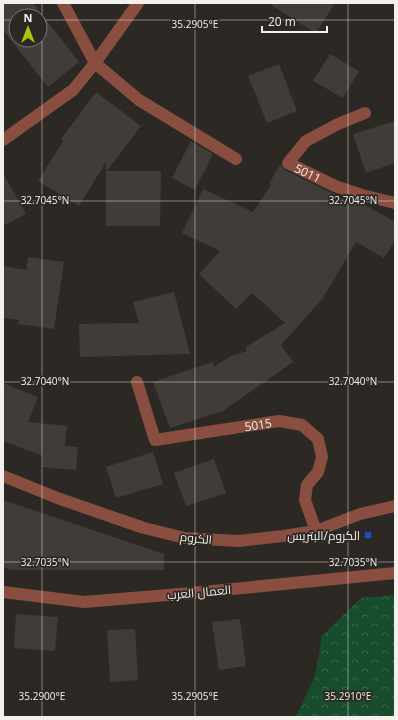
<svg xmlns="http://www.w3.org/2000/svg" width="398" height="720" font-family="'Open Sans',Cairo,sans-serif">
<defs>
<pattern id="forest-crowns" width="20" height="18" patternUnits="userSpaceOnUse"><rect width="20" height="18" fill="#174c2d"/><path d="M2 6a3 3 0 1 1 6 0M12 15a3 3 0 1 1 6 0" fill="none" stroke="#39664c"/></pattern>
</defs>
<rect width="100%" height="100%" fill="#2c2924"/>
<path fill="url(#forest-crowns)" d="M395,595v122h-99l19,-41 7,-40 39,-38z"/>
<path fill="#403d38" fill-rule="evenodd" d="M3,3h30l46,59 -31,25 -45,-57zM16,16h24v24h-24z
M268,3h67l-19,30z
M330,54l29,17 -16,27 -30,-17z
M279,64l18,47 -30,12 -19,-47z
M96,92l45,34 -34,45h54l-1,55h-54v-64l-27,44 -41,-25 25,-40 -2,-2z
M395,121v42l-29,10 -13,-39z
M191,141l22,13 -18,36 -23,-12z
M280,164l5,6 59,29 1,-2 17,6 33,19v18l-11,18 -28,-16 -33,56 -42,47 12,17 -70,49 -53,17 -17,-46 60,-20 1,5 17,-11 16,-5 -1,-4 39,-24 -33,-30 -16,16 -37,-35 21,-23 -38,-18 21,-44 50,23 18,-27 -2,-1z
M3,173l23,41 -23,12z
M28,257l36,5 -10,67 -36,-5 1,-4 -16,-2v-52l23,4z
M174,292l16,62 -110,3 -1,-33 60,-1 -6,-21z
M3,383l35,14 -10,25 39,4 -2,20 13,1 -2,23 -34,-3 1,-11 -40,-15z
M153,452l10,32 -47,14 -10,-31z
M214,459l12,34 -40,13 -12,-33z
M3,500l161,54v16h-153l-8,-3z
M16,614l42,3 -3,34 -41,-3z
M240,619l6,47 -27,4 -7,-48z
M135,629l3,51 -28,2 -3,-52z"/>
<g fill="none" stroke-linecap="round" stroke-linejoin="round">
<g stroke="#8a4e41" stroke-width="12">
<path d="M63,3l32,60 44,37 97,59"/>
<path id="s1" d="M365,113l-27,11 -32,17 -18,22 47,23 27,9 33,8"/>
<path d="M3,140l70,-50 22,-27 43,-60"/>
<path id="s2" d="M137,382l18,58 124,-19 23,4 16,14 4,18 -4,15 -11,13 -2,15 11,31"/>
<path d="M3,476l57,23 84,29 41,10 54,3 44,-5 33,-5 44,-17 35,-8"/>
<path d="M3,592l81,10 108,-9 203,-20"/>
</g>
</g>
<path fill="none" stroke="#f3f1ee" stroke-width="1" stroke-opacity="0.45" d="M42,3v714M195,3v714M348,3v714M3,20h13M40,20h355M3,201h392M3,382h392M3,562h392"/>
<rect fill="#1a4fb4" stroke="#2c2924" stroke-width="1.5" x="364" y="531" width="8" height="8" rx="2"/>
<g text-anchor="middle" dominant-baseline="central" stroke-width="3.5" stroke-linejoin="round" paint-order="stroke">
<g font-size="12" fill="#f3f1ee" stroke="#2c2924">
<text stroke="none"><textPath href="#s1" startOffset="116">5011</textPath></text>
<text stroke="none"><textPath href="#s2" startOffset="165">5015</textPath></text>
<text transform="translate(196 538) rotate(6)">الكروم</text>
<text transform="translate(199 592) rotate(-5)">العمال العرب</text>
</g>
<g font-size="12" fill="#f3f1ee" stroke="#2c2924" text-anchor="end">
<text x="360" y="535">الكروم/البتريس</text>
</g>
</g>
<g font-size="10" text-anchor="middle" fill="#f3f1ee" stroke="#2c2924" stroke-width="3.5" stroke-linejoin="round" paint-order="stroke">
<text x="195" y="28">35.2905°E</text>
<text x="45" y="204">32.7045°N</text>
<text x="353" y="204">32.7045°N</text>
<text x="45" y="385">32.7040°N</text>
<text x="353" y="385">32.7040°N</text>
<text x="45" y="566">32.7035°N</text>
<text x="353" y="566">32.7035°N</text>
<text x="42" y="700">35.2900°E</text>
<text x="195" y="700">35.2905°E</text>
<text x="348" y="700">35.2910°E</text>
</g>
<rect width="398" height="720" fill="none" stroke="#f3f1ee" stroke-width="8"/>
<g transform="translate(28 28)"><circle r="19" fill="#2c2924" stroke="#7c7975"/>
<path d="M0-3L7 15L0 10L-7 15Z" fill="#aec508"/>
<text y="-6" font-size="11" font-weight="bold" text-anchor="middle" fill="#f3f1ee">N</text>
</g>
<path d="M262 26v6h65v-6" fill="none" stroke="#f3f1ee" stroke-width="2"/>
<text x="268" y="26" font-size="12" fill="#f3f1ee" stroke="#2c2924" stroke-width="3" paint-order="stroke">20 m</text>
</svg>
